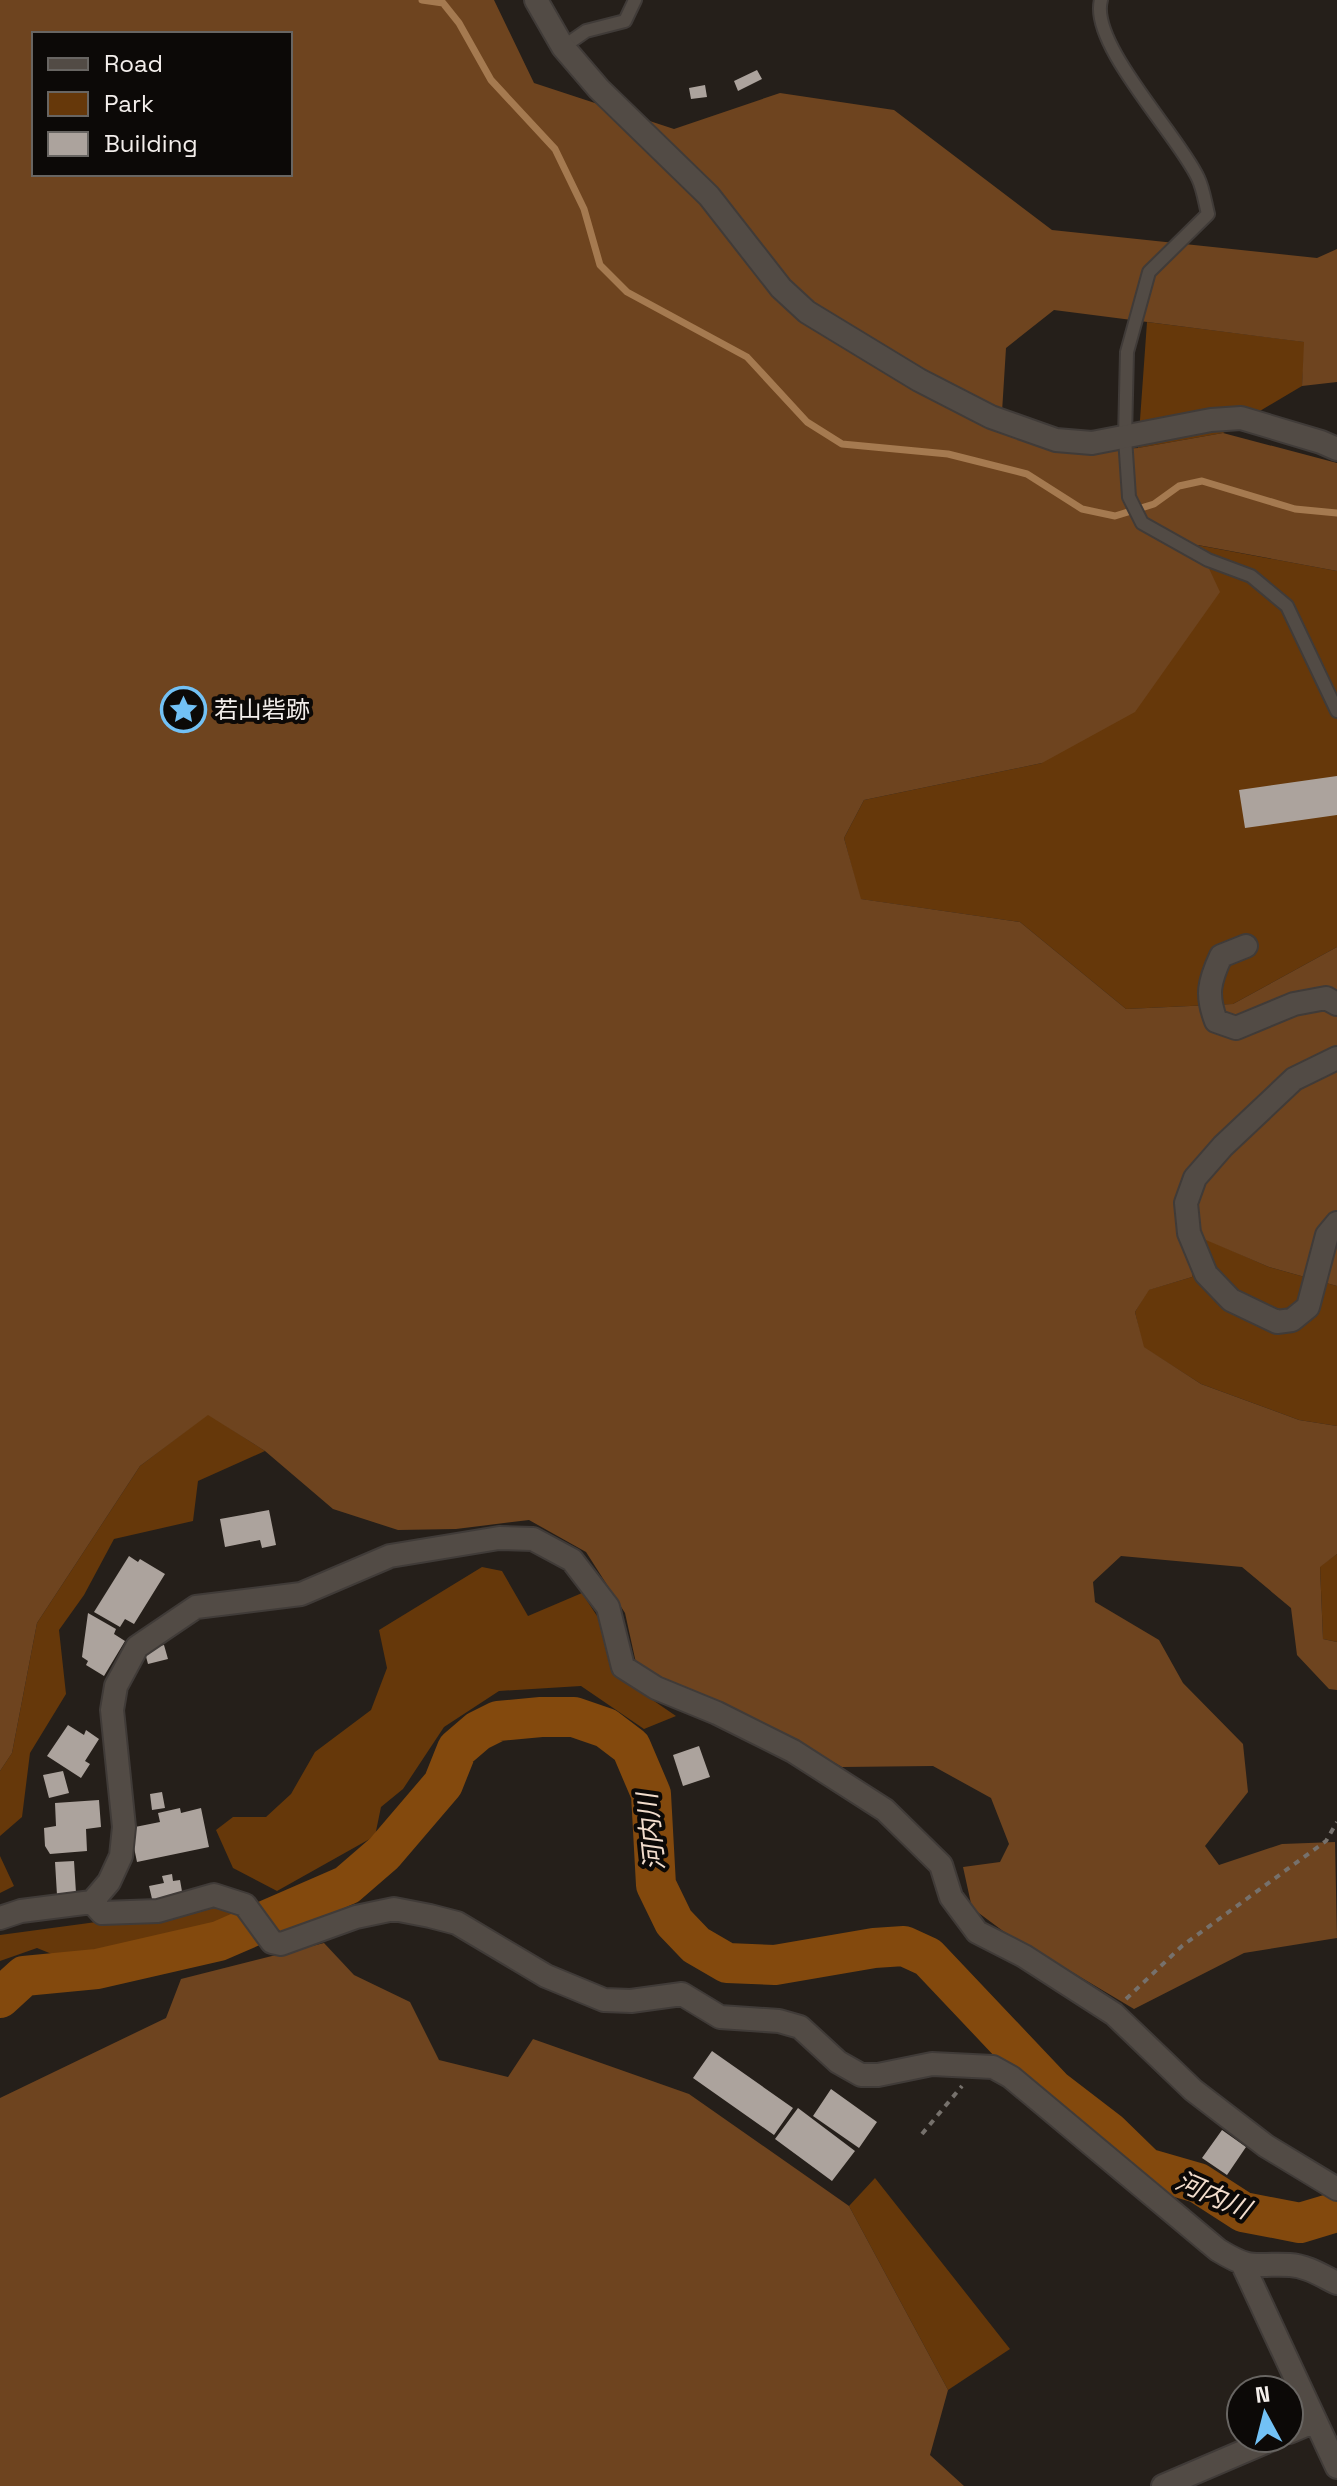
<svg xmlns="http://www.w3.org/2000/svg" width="1337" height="2486" font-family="'Space Grotesk','Noto Sans JP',sans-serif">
<rect width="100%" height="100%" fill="#251f1a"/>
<path fill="#66380a" d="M1147,322l158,20 -3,44 -79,47 -85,15z
M1197,545l140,26v376l-104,57 -107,5 -106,-87 -160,-23 -16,-61 20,-38 178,-37z
M1199,1236l70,31 68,19v140l-38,-6 -98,-36 -58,-37 -8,-35 13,-22 44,-13z
M208,1414l57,37 -67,30 -5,40 -79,18 -30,56 -25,35 7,64 -36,59 -8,64 -22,19v-65l12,-18 25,-130 103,-157z
M1337,1554v88l-14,-3 -3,-73z
M482,1567l20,4 26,45 54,-23 17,26 14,54 63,43 -32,13 -63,-43 -82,5 -55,36 -41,62 -22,18 -6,29 -98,55 -44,-23 -17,-38 17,-13h33l25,-23 24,-42 56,-42 16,-42 -8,-38z
M0,1856l14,30 -14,7z
M215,1906l18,8 -32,22 -127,27 -37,-15 -37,13v-26z
M875,2178l135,171 -62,41 -99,-184z"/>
<path fill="#6e441f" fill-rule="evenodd" d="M0,0h494l40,83 140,46 106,-36 114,17 158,120 265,28 20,-9v133l-35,4 2,-44 -250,-32 -48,38 -4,64 64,40 72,-4 85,-15 114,30v108l-139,-26 22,47 -85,120 -93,51 -178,37 -20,38 17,61 159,23 106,87 107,-5 104,-57v339l-68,-19 -70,-30 -7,40 -43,13 -14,22 9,35 57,37 98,36 38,6v128l-17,13 3,72 14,3v48l-8,-1 -32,-34 -6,-47 -49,-41 -121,-11 -28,26 2,20 64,38 24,43 60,61 5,48 -43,54 14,19 63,-21 53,-2 2,96 -93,15 -110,56 -131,-78 -31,-23 -9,-41 37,-5 9,-18 -18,-46 -58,-32 -91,1 -74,-42 -95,-42 -37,-20 -11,-50 -39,-61 -57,-32 -73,9 -58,1 -65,-21 -68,-58 -57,-36 -68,51 -103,157 -25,130 -12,18zM34,34h256v140h-256z
M324,1943l30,32 56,27 29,58 69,17 25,-38 156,55 160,112 99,184 -18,65 34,31h-964v-388l166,-80 15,-39z"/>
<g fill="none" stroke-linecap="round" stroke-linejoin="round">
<path stroke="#a57a50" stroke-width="7" d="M422,0l21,3 16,20 32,57 64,69 29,60 16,56 27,27 120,65 60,65 35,22 106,10 79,20 55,35 33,7 39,-12 25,-18 23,-5 93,28 42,4"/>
<path stroke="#83490d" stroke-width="40" d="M0,1998l24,-22 73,-7 122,-28 128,-56 37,-32 59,-69 14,-35 21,-18 20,-10 43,-4h33l32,11 25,19 20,47 5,91 18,37 22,23 31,18 48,2 99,-17 30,-2 24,11 125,132 56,43 37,36 52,15 45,29 57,11 37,-11"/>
</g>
<path fill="#aca39d" d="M757,70l5,9 -24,12 -4,-10z
M705,85l2,12 -16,2 -2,-11z
M1337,776v39l-92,13 -6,-38z
M269,1510l7,35 -14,3 -2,-8 -35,7 -5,-28z
M129,1556l9,6 2,-3 25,15 -31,50 -9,-5 -5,8 -26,-15z
M88,1613l28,16 -2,5 11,7 -21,35 -18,-11 2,-4 -6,-4z
M164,1645l4,14 -20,5 -4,-15z
M68,1725l16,10 2,-5 13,9 -14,22 5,3 -9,14 -34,-22z
M699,1746l11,31 -27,9 -10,-31z
M63,1771l6,22 -20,5 -6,-23z
M162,1792l3,16 -13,2 -2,-16z
M99,1800l2,27 -15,2 1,22 -37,3 -5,-8 -1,-18 12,-2 -1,-23z
M180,1808l1,5 20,-5 8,39 -72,15 -7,-34 30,-6 -2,-9z
M74,1861l2,32 -19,2 -2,-33z
M172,1874l1,7 7,-1 3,17 -30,6 -4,-17 15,-3 -2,-7z
M712,2051l81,57 -19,27 -81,-57z
M831,2089l46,33 -18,26 -46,-32z
M798,2108l57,43 -23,30 -57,-42z
M1222,2130l24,17 -19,28 -25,-17z"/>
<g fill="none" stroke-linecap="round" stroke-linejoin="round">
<defs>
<path id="service" d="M1101,0c-12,44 78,136 97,178 5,10 7,24 10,36l-59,58 -22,80 -2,86 4,59 13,26 66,37 43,16 36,30 50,105
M563,47l23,-16 39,-10 10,-21"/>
<path id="minor" d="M536,0l27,47 36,42 110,107 72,92 26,24 112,68 72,37 65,23 36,3 119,-23 30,-2 80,24 16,7
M1246,946l-25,10c-12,26 -15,39 -5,65l20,7 58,-24 32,-6 11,6
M1337,1058l-43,21 -71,67 -28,32 -9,25 3,30 17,41 25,26 46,22 15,-2 16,-13 19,-72 10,-12
M92,1902l10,11 56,-2 56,-16 31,10 27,37 9,2 75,-27 38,-8 36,7 27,7 89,53 58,24 27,1 51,-7 38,23 59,4 21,6 38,35 23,13h17l54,-11 61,3 18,10 207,173c36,22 35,13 72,15 17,1 32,11 47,18
M0,1918l21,-7 71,-9 17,-20 12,-26 3,-29 -12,-117 4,-24 21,-39 59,-40 105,-13 89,-38 109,-18 34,1 39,21 36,47 15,60 33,21 61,25 76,38 92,59 56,55 10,32 26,35 47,24 90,58 79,76 73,56 71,43
M1243,2265l94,202
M1289,2432l26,-11
M1163,2486l112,-48"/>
</defs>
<use href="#service" stroke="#403b38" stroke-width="16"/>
<use href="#minor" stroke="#403b38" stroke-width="26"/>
<path stroke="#76716c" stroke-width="4" stroke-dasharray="6 6" stroke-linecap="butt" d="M1126,1999l56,-53 144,-105 11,-19
M922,2134l40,-48"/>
<use href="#service" stroke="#524b45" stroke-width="12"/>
<use href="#minor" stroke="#524b45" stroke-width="22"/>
</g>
<defs>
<symbol id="sight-ring" viewBox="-11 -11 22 22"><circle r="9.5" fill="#0c0907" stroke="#72c1f5" stroke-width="1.5"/><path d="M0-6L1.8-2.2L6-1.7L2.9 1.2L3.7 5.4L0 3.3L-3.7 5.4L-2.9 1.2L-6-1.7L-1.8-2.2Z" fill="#72c1f5"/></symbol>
</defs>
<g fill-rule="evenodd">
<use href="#sight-ring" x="158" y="684" width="51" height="51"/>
</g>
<g text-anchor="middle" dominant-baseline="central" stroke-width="8" stroke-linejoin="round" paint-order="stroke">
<g font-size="24" fill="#f3eeeb" stroke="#0c0907" text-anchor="start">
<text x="214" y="709">若山砦跡</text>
</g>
<g font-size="26" font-style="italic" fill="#f2ddcd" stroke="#0c0907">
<text transform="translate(651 1832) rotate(-96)">河内川</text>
<text transform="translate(1213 2195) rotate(24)">河内川</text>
</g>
</g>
<rect x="32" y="32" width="260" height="144" fill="#0c0907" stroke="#686562" stroke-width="2"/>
<rect x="48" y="58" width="40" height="12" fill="#524b45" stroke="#686562" stroke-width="2"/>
<text x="104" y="72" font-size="24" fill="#f3eeeb">Road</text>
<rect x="48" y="92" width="40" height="24" fill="#66380a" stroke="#686562" stroke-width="2"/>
<text x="104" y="112" font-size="24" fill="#f3eeeb">Park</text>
<rect x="48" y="132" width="40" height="24" fill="#aca39d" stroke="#686562" stroke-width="2"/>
<text x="104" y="152" font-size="24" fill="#f3eeeb">Building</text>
<g transform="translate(1265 2414) rotate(353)"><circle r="38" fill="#0c0907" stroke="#686562" stroke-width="2"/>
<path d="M0-6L14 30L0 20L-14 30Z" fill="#72c1f5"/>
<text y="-12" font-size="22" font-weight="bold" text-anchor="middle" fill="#f3eeeb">N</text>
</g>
</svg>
